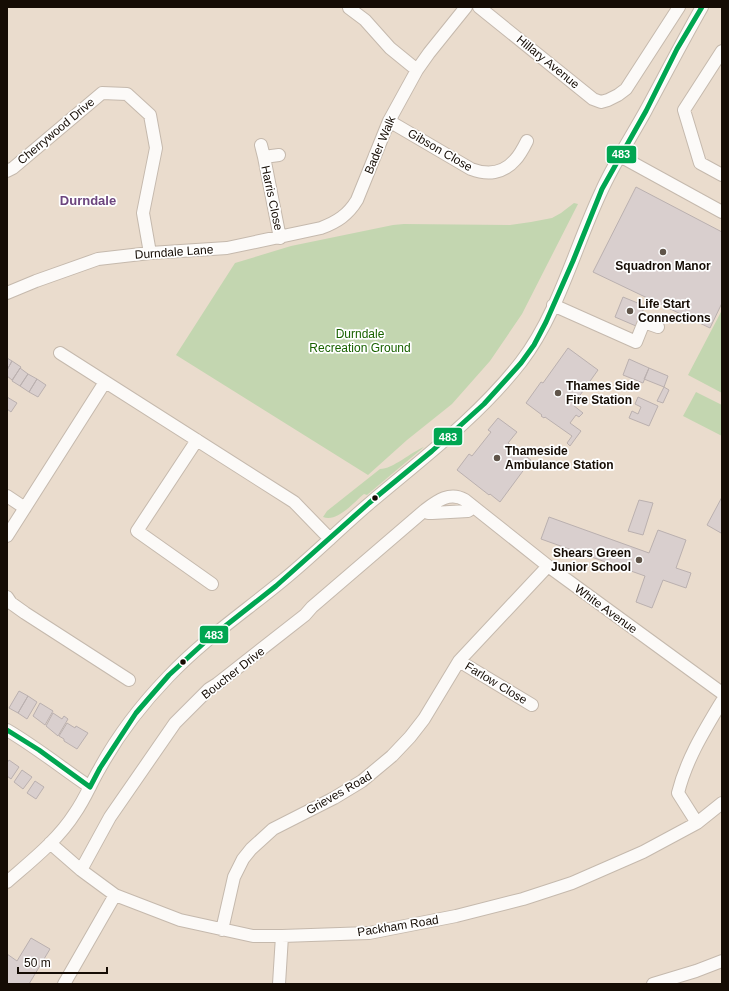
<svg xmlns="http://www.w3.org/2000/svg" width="729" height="991" font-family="Arial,sans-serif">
<rect width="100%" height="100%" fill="#eadccd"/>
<path fill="#c3d6b0" d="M574,203l4,1 -56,110 -32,47 -38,43 -45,36 -39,35 -192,-120 59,-92 56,-17 102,-21 11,-1 106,1 21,-3 21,-4 9,-5z
M722,310v83l-34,-18z
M696,392l26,13v31l-39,-20z
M424,447l-57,48 -3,-1c-10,8 -27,29 -41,23l4,-6 53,-42c13,0 31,-17 44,-22z"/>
<path fill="#d9cfce" stroke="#bab0af" d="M636,187l86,45v71l-12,25 -117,-56z
M623,297l22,9 -9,20 -21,-9z
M568,348l30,22 -25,35 10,8 -4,4 -3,-2 -6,8 11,8 -11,15 -3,-3 5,-7 -27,-19 -1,1 -3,-2 1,-1 -16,-12 15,-21 2,1z
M7,358l5,3 -5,9z
M629,359l20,9 -6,15 -20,-8z
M12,361l9,6 -9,13 -5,-4v-6z
M20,368l8,6 -8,12 -8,-5z
M649,368l19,8 -4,11 -20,-8z
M28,374l9,5 -8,13 -9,-6z
M37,379l9,6 -8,12 -9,-5z
M664,387l5,3 -6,13 -6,-2z
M7,397l10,6 -6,9 -4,-3z
M638,397l20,9 -9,20 -20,-8 3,-7 6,3 3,-7 -6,-3z
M498,418l19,14 -9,11 23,17 -31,42 -10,-8 -1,1 -32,-25 12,-16 3,2 19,-24 -3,-2z
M722,497v34l-1,2 -14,-8z
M639,500l14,3 -10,32 -15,-4z
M549,517l100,36 9,-23 28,10 -10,28 15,5 -5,15 -23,-8 -11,28 -16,-6 9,-26 -104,-37z
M19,691l9,5 -10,17 -9,-5z
M28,696l9,6 -10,17 -9,-6z
M40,703l13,8 -8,14 -12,-9z
M53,713l9,6 2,-3 4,3 -10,17 -12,-10z
M67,723l8,5 1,-2 12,7 -11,16 -13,-8v-2l-5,-3z
M9,760l10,7 -8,12 -4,-3v-13z
M22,770l10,7 -9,12 -9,-7z
M35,781l9,6 -8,12 -9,-6z
M31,938l19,11 -21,35h-22v-30l10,7z"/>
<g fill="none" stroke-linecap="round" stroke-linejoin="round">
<defs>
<path id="minor" d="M479,7l114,92 8,3 7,-2 10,-5 8,-6 53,-82
M349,8l16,12 25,28 27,22
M722,51l-38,59 16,53 22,12
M389,121l82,48c16,6 32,5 44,-9 5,-5 9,-13 12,-19
M261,145l3,12
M279,155l-15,2 16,81
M620,156l102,56
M7,171l6,-3 89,-75 25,1 23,21 6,33 -13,65 7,40
M7,293l29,-12 62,-22 52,-6 77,-5 94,-20c16,-6 27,-13 36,-28l32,-79 28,-51 12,-17 37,-46
M553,305l83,37 8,-20 14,5
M60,353l234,149 36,37
M197,440l-60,91 75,53
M7,496l18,12
M425,510l3,3h4l36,-2 6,-4
M7,536l98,-154
M7,597l4,6 14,10 104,67
M459,661l73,44
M7,730c29,17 55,38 83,57
M697,823l-19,-30c8,-33 26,-62 44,-92
M50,843l31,27 34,25 65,25 73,16h29l87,-3 87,-17 67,-17 49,-16 71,-31 54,-29 25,-20
M81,870l29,-53 65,-94 34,-34 8,-5 88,-69 7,-8 113,-97c12,-9 25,-19 40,-10l83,66 174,127
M7,882c24,-21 51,-42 68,-69 10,-14 16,-30 25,-45 18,-33 42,-64 68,-91 33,-35 72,-62 109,-92 33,-26 62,-56 94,-83 52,-44 108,-86 150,-140 37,-48 54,-115 80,-170 12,-27 29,-53 44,-80 19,-35 37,-70 57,-105
M222,930l12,-53 9,-18 8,-10 22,-20 61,-31 28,-17 30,-25 18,-19 14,-18 35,-58 89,-95
M64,984l51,-89
M279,984l3,-48
M653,984l43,-13 26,-10"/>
</defs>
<use href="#minor" stroke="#c5b9ad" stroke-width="14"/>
<use href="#minor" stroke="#fcfaf8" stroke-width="12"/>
<defs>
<path id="bus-1" d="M7,730l32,20 51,37
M90,787l10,-19 36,-55 33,-38 36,-33 71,-56 93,-83 63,-52 52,-47 37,-41 13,-18 12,-23 27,-61 29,-72 44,-78 31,-62 25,-42"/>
</defs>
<use href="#bus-1" stroke="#fff" stroke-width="8"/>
<use href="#bus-1" stroke="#00a651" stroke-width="5"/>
</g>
<g fill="#60554a" stroke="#fff" stroke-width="1.5">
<circle cx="663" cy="252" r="4"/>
<circle cx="630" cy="311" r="4"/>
<circle cx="558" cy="393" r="4"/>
<circle cx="497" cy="458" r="4"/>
<circle cx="639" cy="560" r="4"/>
</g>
<g fill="#150c04" stroke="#fff" stroke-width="1.5">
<circle cx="375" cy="498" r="3.5"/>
<circle cx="183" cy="662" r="3.5"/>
</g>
<g text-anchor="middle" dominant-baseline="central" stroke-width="3.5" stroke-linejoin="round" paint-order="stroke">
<g font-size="12" fill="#150c04" stroke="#fff">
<text transform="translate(548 62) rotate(39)">Hillary Avenue</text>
<text transform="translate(56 131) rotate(-40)">Cherrywood Drive</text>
<text transform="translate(380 145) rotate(-67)">Bader Walk</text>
<text transform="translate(440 150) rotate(30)">Gibson Close</text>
<text transform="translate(272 198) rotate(78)">Harris Close</text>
<text transform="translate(174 252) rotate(-4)">Durndale Lane</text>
<text transform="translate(606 609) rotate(36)">White Avenue</text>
<text transform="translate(233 673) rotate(-38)">Boucher Drive</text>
<text transform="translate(496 683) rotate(31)">Farlow Close</text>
<text transform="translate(339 793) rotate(-30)">Grieves Road</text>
<text transform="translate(398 926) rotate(-9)">Packham Road</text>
</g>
<g font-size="12" font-weight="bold" fill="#150c04" stroke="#fff" text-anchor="start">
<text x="663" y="266" text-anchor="middle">Squadron Manor</text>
<text x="638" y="304">Life Start<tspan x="638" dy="14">Connections</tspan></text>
<text x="566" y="386">Thames Side<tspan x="566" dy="14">Fire Station</tspan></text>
<text x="505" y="451">Thameside<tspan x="505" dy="14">Ambulance Station</tspan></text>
<text x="631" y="553" text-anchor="end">Shears Green<tspan x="631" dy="14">Junior School</tspan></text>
</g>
<g font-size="12" fill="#196200" stroke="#fff">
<text x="360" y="334">Durndale<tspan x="360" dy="14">Recreation Ground</tspan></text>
</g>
<g font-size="13" font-weight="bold" fill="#6c457e" stroke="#fff">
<text x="88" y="200">Durndale</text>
</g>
</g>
<g stroke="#fff" stroke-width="1.5">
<rect x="606" y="145" width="31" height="19" rx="4" fill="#00a651"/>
<rect x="433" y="427" width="30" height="19" rx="4" fill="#00a651"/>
<rect x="199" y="625" width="30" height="19" rx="4" fill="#00a651"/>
</g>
<g font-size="11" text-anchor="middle" font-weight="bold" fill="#fff">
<text x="621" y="158">483</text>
<text x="448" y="441">483</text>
<text x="214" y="639">483</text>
</g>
<rect width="729" height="991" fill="none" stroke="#150c04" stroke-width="16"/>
<path d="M18 967v6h89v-6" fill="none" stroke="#150c04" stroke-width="2"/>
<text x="24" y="967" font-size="12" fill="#150c04" stroke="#ffffff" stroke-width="3" paint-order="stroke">50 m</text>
</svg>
